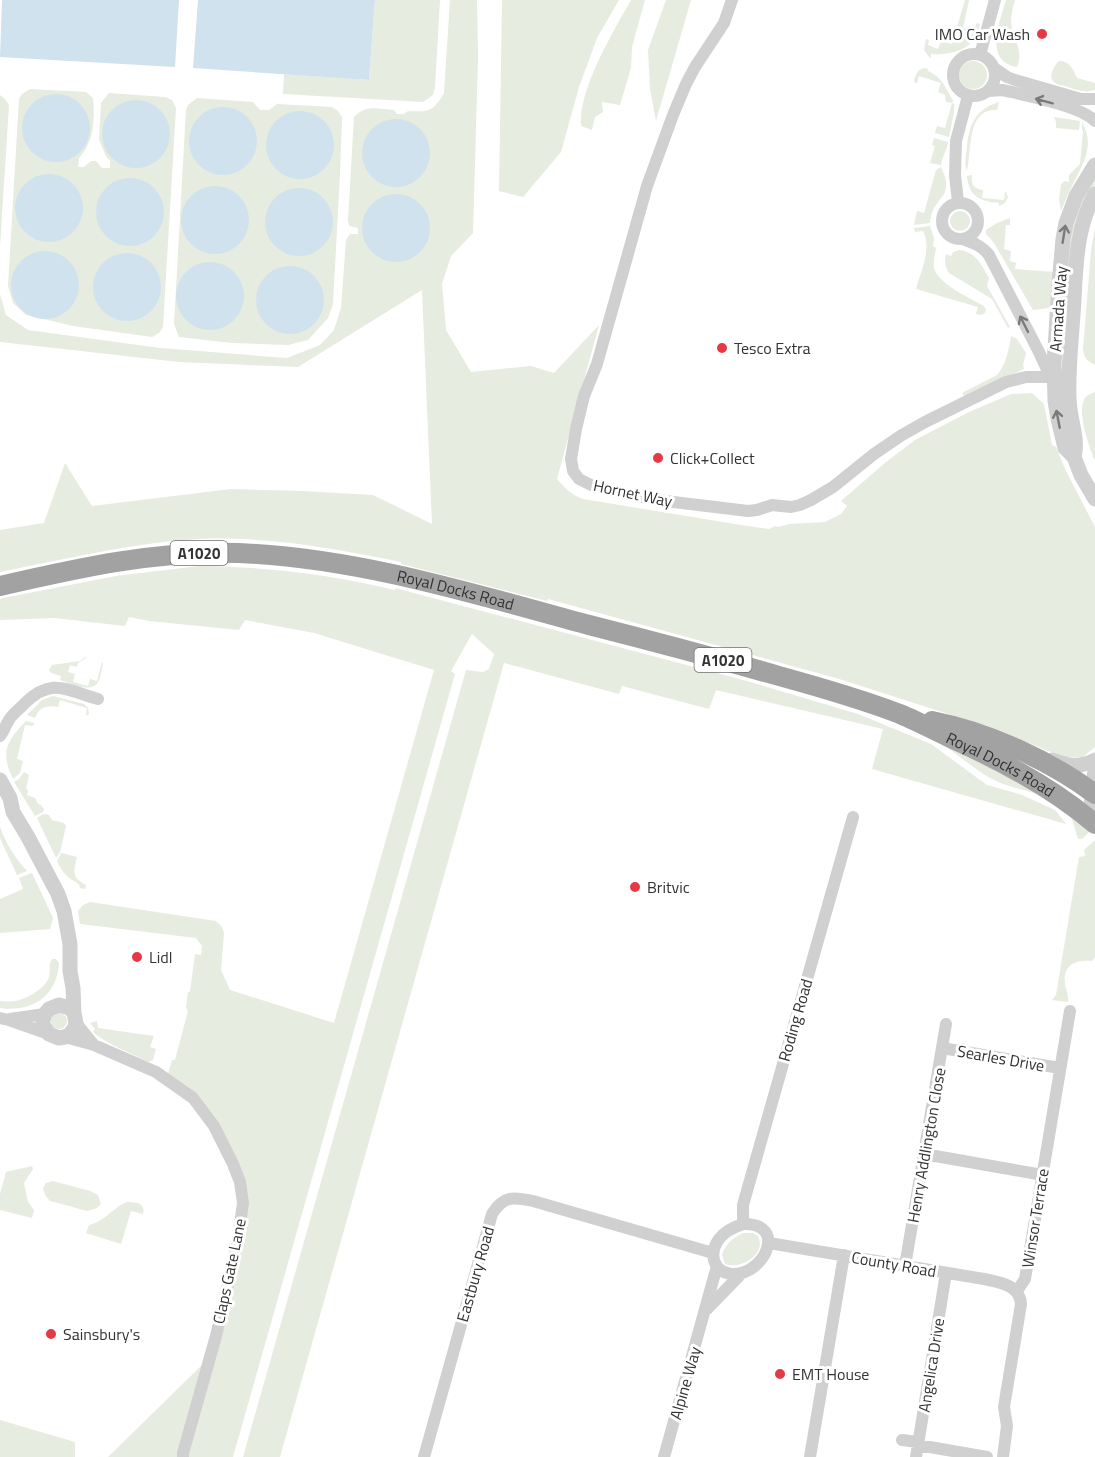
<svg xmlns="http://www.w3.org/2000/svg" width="1095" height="1457" font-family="'Titillium Web',sans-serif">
<rect width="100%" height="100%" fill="#fff"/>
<path fill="#e6ecdf" d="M375,0h65l-5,87 -2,8 -10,7 -140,-8 1,-20 85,6z
M450,0h27l1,57 -5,176 -22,23 -9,28 4,46 25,42 60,-6 23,7 45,-48 -42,154c8,9 14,16 26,20l164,27 22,3 6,-3 3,1 11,-3 36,-2 16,-8 6,-8 -6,-5 45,-39 29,-22 54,-28 42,-18 21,-1 12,11 8,41 4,2 9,22 30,58v220l-12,10h-20l-71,-29 -156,-50 -288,-79 -1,2 -146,-37v-2c-67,-14 -135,-26 -203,-23 -67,4 -133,20 -198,33v-42l44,-7 21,-60 27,43 139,-17 71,2 71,4 59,29 -10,-234 -124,77 -119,-5 -179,-20v-48l6,21 22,15 132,18 127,10 33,-13 14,-15 7,-22 5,-68 4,-6h8v-6l-9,-2 -1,-6 6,-103c12,-13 23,-8 40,-7l3,4h7l4,-3c21,1 25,1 36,-18z
M502,0h117l-22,38 -18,49 -18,65 -38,45 -24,-6z
M631,0h14l-13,47 -1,21 -11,37 -18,-3 1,10 -8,5 -3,13 -11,-4c-3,-36 32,-94 50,-126z
M666,0h25l-35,121 -6,-32 -2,-39z
M965,0h4l-6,28 10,3 4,-8 3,1c-1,5 -3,10 -5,14 -9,14 -29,17 -44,16v4l-2,-1 -5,-7 2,-11 3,1 -1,5 10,4 3,-8 11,3z
M1006,0h9c-3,10 -5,19 -3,29 4,14 11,24 5,38 -34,-5 -17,-46 -11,-67z
M1059,61c11,0 14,8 18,17l18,5v7c-11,3 -19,0 -30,-4 -3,-1 -7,-1 -10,-3 -8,-6 -1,-17 4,-22z
M959 75a14 14 0 1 1 28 0a14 14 0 1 1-28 0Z
M924,68l4,1v2c14,6 18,17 25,30l-1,2 -6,-1 -1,-7 -7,-3 3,-9 -22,-7 -2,7 -3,-1c1,-7 3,-12 10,-14z
M30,89l56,3 7,6c2,22 1,44 -14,60l-1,9h6l7,-6h5l6,7h8v-7l-4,-5 -7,-16 2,-37 8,-10 56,4 7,3 4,8 -13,219 -4,6 -7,4 -79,-11 -47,-11 -13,-12 -5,-17 11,-187 3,-5z
M0,95l5,4 4,6 -9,142z
M197,98l56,4 7,8h9l8,-6 55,3 6,4 4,6 -2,57 -7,130 -5,14 -20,22 -20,5 -56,-2 -53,-6 -5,-13 12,-214 2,-5z
M999,102l-2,8c-31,-2 -25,42 -30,61 -3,-8 -1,-16 0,-24 2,-23 9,-38 32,-45z
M952,103l2,1v8l-5,25 -14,-4 2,-7 8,2z
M1054,117l26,4 -1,9 -23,-2v-6z
M1082,122c13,23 2,40 -9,62 -5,9 -8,18 -12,27l-2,-11 2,-16 4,-3 4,1v-7l11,-11 3,-33 -1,-1z
M934,138l14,4c-1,8 -6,15 -7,23l-11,-2 5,-17 -3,-1z
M941,167c16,32 -9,28 -11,56l-16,2 3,-14 7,2 12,-43z
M972,175c-1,9 1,14 11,15l-1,8 22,2 1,-8h1l2,5 -3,6 -6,3v-3c-19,-2 -30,-6 -32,-27z
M1095,177v8l-6,9 -23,142 -4,-1c3,-46 1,-96 20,-138 4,-7 9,-14 13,-20z
M950 221a10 10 0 1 1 20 0a10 10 0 1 1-20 0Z
M1010,218v7h-4l-2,24 7,2 -1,10 6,2 -1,6 39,3 -4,36 -17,2 -39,-67 -8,-9v-4l11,-7z
M930,226l4,12 -1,8 3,2c-1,7 -3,14 -2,20 4,16 36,30 50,38l2,4 -1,3 -4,2 -5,-1 2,-7 -62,-18c5,-18 16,-40 7,-58l-8,1 -1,-4z
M1095,227v138c-8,-4 -11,-7 -12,-16l8,-98z
M959,250c17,2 22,14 30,28l-2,8 23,41 -2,1 -16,-29 -43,-26c-4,-7 -5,-11 -3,-19l5,2 2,-4z
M1011,336l6,3 9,14 -3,12 1,4 -59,28 -3,-4 35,-18c9,-10 12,-26 14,-39z
M1095,392v69c-5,-12 -18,-48 -11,-61 2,-5 6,-6 11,-8z
M199,566c69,1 129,8 196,24v-2l352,93 111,33 73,30 56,41 35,10 33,15 11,14 -194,-55 11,-40 -167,-39 -7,19 -87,-23 -3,8 -115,-31 -224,794h-37l223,-787 17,2 6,-3 5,-15 -22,-20 -21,37 4,3 -222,783h-125l94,-92 43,-138 -15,-79 -10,-23 -15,-19 -37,-32 4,-14h3l13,-49 -2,-4 2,-15h2l5,-38 6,1 1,-9 -6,-8 -116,-14 -2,-13 5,-6 7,-3 126,19 6,6 2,6 -3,37 9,20 104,33 100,-353 -120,-37 -69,-13 -6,10 -90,-9 -20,-4 -4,9 -71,-8 -54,2v-21l3,-1 113,-22z
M85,657l1,1 -8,5 -1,4 -7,-2 -2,7 7,2 -2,8 15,4 2,-7 7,2 5,-19 1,1c-1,6 -2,14 -5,19 -7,12 -28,1 -38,-2l1,-4 -10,-3 -2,-3 3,-5 28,-4z
M53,696l31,8 4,4 1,6 -3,2 1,-8 -27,-8 -2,7c-11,-2 -19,0 -23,11l-8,-3 15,-15z
M26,721l8,2 -1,3 -8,-1 -8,34 6,2 -3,12 -7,6c-13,-27 -7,-37 13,-58z
M934,738c58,22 109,53 158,91l-10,10h-4c-3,-9 -5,-20 -10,-27 -14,-20 -55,-21 -76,-33 -21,-11 -37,-29 -59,-39z
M24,772l5,3 -3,14 2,1 -1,5 8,3 3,6 3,1 3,4 -1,3 -8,4 -21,-34 5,-3z
M43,814l6,1 3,5 12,3 2,3 -6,26 -4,6 -19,-40z
M0,827c6,17 15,31 27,44l-10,4 -17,-37z
M1095,840v117l-3,4c-16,-2 -30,4 -27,23 1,7 4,11 3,18l-16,-2 4,-5 23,-138 6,-1 -1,-6z
M61,853l16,4c-4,16 -5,20 9,28l-1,4 -5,-1 -1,-4c-11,-6 -17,-11 -22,-23z
M32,873l21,45 -3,11 -50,4v-34l23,-10 -4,-11z
M52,959h4l3,4c-2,34 -27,49 -59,45v-7c5,0 10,1 15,0 10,-1 31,-13 34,-24 2,-7 -1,-12 3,-18z
M51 1021a8 8 0 1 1 16 0a8 8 0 1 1-16 0Z
M97,1021l1,7 56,8 -4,11 6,2 -3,11 -5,2c-19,-10 -38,-16 -55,-30l2,-3 -5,-6z
M32,1166l1,3 -9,14 4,19 6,8 -2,8 -32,-8v-16l6,-22z
M53,1181l37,10 8,4 3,9 -4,4 -10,3 -18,-5 -19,-5 -5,-6 -2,-7 3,-5z
M127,1202c9,0 19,1 16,12l-12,-3 -10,33 -35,-11 3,-8c17,-4 23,-17 38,-23z
M743,1233h10l5,3c9,18 -17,34 -33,28l-3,-9c3,-11 11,-17 21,-22z
M0,1420l75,22v15h-75z"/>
<path fill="#cfe2ee" d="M2,0h177l-4,67 -175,-10z
M198,0h177l-6,80 -176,-12z
M22 128a34 34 0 1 1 68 0a34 34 0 1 1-68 0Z
M102 134a34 34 0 1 1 68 0a34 34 0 1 1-68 0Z
M189 141a34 34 0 1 1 68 0a34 34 0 1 1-68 0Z
M266 145a34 34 0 1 1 68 0a34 34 0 1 1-68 0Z
M362 153a34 34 0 1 1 68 0a34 34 0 1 1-68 0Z
M15 208a34 34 0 1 1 68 0a34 34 0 1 1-68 0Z
M96 212a34 34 0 1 1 68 0a34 34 0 1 1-68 0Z
M181 220a34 34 0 1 1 68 0a34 34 0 1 1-68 0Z
M265 222a34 34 0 1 1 68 0a34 34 0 1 1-68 0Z
M362 228a34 34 0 1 1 68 0a34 34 0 1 1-68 0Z
M11 285a34 34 0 1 1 68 0a34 34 0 1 1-68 0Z
M93 287a34 34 0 1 1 68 0a34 34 0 1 1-68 0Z
M176 296a34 34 0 1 1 68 0a34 34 0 1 1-68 0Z
M256 300a34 34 0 1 1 68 0a34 34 0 1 1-68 0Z"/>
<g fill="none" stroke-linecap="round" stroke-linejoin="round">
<path stroke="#d0d0d0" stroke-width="12" d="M732,0l-8,23 -29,44 -9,17 -13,31 -26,71 -50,178 -13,32 -8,33 -5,30 2,12 6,8 12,6 41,10 33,6 83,10 9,-1 15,-5 19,2 9,-2 11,-5 22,-13 41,-33 28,-19 23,-13 81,-40 20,-5h37
M953 75a21 21 0 1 1 42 0a21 21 0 1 1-42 0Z
M980,55l15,-55
M994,68l13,9 8,3 66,19h14
M989,91l13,-1 10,2c22,6 68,14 83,29
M958,202l-3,-27 1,-34 12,-45
M942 221a18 18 0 1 1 36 0a18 18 0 1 1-36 0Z
M963,239c11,4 19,7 26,16l50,97 11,24
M0,736c4,-5 5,-10 9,-16 3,-6 11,-11 16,-17 27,-26 41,-13 73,-4
M0,1018l9,2 40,14
M10,1019l35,-5
M76,1023l18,22
M65,1037l29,8 62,27 37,26 21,28 19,38 7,18 3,21 -6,42 -21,91 -33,117v4
M942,1048l118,20
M924,1154l119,21
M743,1224v-19l110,-388
M743,1224c46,-1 21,52 -11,50 -20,-2 -23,-21 -13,-35 6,-8 15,-12 24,-15z
M769,1243l215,36c15,3 36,6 37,25l-17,103 3,19 -4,31
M905,1266l41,-242
M1017,1291l8,-12 45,-268
M707,1309l35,-36
M902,1440l16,2
M918,1445l69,12
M424,1457l68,-243c12,-19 22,-17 41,-13l180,52
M664,1457l53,-191
M810,1457l34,-202
M916,1457l30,-184"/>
<path stroke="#d0d0d0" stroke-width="15" d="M1095,165l-19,31 -10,27 -3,16 -4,45 -5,80 1,37 3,18 7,29 9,9 7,18 14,24
M1074,457c5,-19 -5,-39 -5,-59 -1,-28 2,-55 4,-83 3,-40 1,-84 22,-121
M1052,760c16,6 28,8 43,0
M1095,772l-2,9 -2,25 4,4
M0,780l10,18 3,14 15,25 30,57 6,17 6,33v27l3,17 1,25 2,10 -2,6 -4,5 -5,3 -6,1 -10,-4 -6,-9v-5l2,-6 4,-5 10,-4 11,3 4,5"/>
<g stroke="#a2a2a2" stroke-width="20">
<path id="s1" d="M0,586c78,-18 159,-36 239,-33 120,5 235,41 350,72 63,16 127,33 190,51 40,11 82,23 121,38 19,8 38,18 57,27 49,22 97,48 138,83"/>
<path d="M932,721c56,11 117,39 163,73"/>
</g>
</g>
<defs><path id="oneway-shaft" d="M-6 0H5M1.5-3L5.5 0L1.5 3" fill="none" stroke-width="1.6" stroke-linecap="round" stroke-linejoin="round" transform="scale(1.5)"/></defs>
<g stroke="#7a7a7a">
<use href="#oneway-shaft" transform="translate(1044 101) rotate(-165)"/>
<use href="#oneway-shaft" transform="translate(1064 234) rotate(-81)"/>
<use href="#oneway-shaft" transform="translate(1024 324) rotate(-117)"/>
<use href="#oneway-shaft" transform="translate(1058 419) rotate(-101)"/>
</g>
<g fill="#e63946" stroke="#fff" stroke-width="2">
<circle cx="1042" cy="34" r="6"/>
<circle cx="722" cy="348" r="6"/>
<circle cx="658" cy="458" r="6"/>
<circle cx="635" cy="887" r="6"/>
<circle cx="137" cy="957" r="6"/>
<circle cx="51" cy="1334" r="6"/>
<circle cx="780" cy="1374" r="6"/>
</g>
<g text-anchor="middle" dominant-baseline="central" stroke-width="6" stroke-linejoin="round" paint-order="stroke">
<g fill="#fff" stroke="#707070" stroke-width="1.5">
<rect x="170.5" y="541" width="57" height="24" rx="4.5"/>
<rect x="694.5" y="648" width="57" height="24" rx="4.5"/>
</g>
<g font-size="15" font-weight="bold" fill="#333">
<text x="199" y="553">A1020</text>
<text x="723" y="660">A1020</text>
</g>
<g font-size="16" fill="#333" stroke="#fff" text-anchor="start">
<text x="1030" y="34" text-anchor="end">IMO Car Wash</text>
<text x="734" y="348">Tesco Extra</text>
<text x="670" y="458">Click+Collect</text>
<text x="647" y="887">Britvic</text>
<text x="149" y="957">Lidl</text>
<text x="63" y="1334">Sainsbury's</text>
<text x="792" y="1374">EMT House</text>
</g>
<g font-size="16" fill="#333" stroke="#fff">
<text transform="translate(1058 309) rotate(-86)">Armada Way</text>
<text transform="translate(633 493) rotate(12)">Hornet Way</text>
<text stroke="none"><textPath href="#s1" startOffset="462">Royal Docks Road</textPath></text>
<text stroke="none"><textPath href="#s1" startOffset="1036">Royal Docks Road</textPath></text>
<text transform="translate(795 1020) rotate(-74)">Roding Road</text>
<text transform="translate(1001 1058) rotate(10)">Searles Drive</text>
<text transform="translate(926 1145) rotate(-80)">Henry Addlington Close</text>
<text transform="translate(1035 1218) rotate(-81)">Winsor Terrace</text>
<text transform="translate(894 1264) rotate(10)">County Road</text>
<text transform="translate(229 1271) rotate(-78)">Claps Gate Lane</text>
<text transform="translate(475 1274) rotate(-74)">Eastbury Road</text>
<text transform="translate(931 1365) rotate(-81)">Angelica Drive</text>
<text transform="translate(685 1383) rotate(-74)">Alpine Way</text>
</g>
</g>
</svg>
